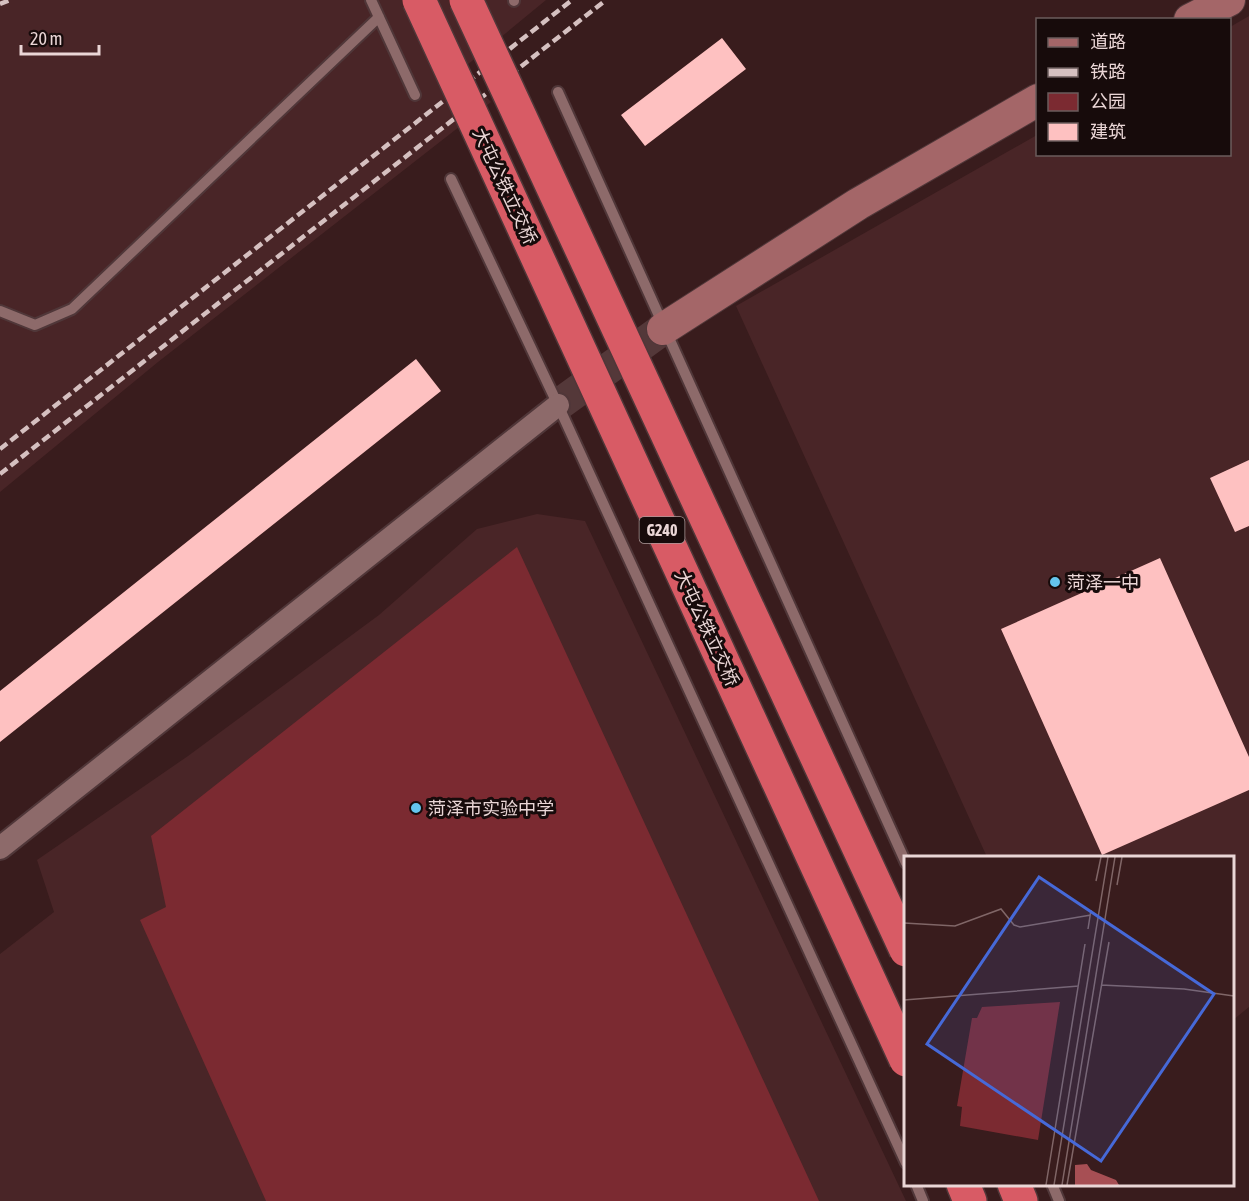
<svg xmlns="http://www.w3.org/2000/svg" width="1249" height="1201" font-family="'Asap Condensed','Noto Sans SC',sans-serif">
<rect width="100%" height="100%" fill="#391c1d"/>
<path fill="#492527" d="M0,0h546l-85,70 30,32 -333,260 -158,130z
M1249,16v991l-16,13 -1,-162 -245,-1 -251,-551 301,-171 1,19h192v-127z
M537,514l48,7 321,680h-906v-247l54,-42 -17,-52 151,-104 191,-141 98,-86z"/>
<path fill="#7b2a31" d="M517,547l302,654h-553l-126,-281 26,-13 -15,-71z"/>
<path fill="#fec1c1" d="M722,38l24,31 -101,77 -24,-31z
M416,359l25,32 -441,351v-51z
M1249,460v66l-14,6 -25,-54z
M1160,558l89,199v33l-147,65 -101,-226z"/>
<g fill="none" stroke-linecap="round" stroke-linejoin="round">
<path stroke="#543839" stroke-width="32" stroke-dasharray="32 16" stroke-linecap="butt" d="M558,405l105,-76"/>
<defs>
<path id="lane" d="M371,0l44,95
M514,0v1
M558,92l348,771
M451,179l107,226 348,758
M0,311l35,14 37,-16 307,-292
M916,1184l7,17
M1052,1184l7,17"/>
<path id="street" d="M0,848l558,-443"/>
<path id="secondary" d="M1190,20l39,-20
M663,329l195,-125 180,-104"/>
<path id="highway" d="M963,1184l7,17
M1014,1184l7,17"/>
</defs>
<use href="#lane" stroke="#503739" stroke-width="14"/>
<use href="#street" stroke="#503739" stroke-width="26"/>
<use href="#secondary" stroke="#503739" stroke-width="34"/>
<use href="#highway" stroke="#503739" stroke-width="36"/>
<use href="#lane" stroke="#8d6a6a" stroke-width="10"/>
<use href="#street" stroke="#8d6a6a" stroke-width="22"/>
<use href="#secondary" stroke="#a46668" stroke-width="32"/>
<use href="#highway" stroke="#d85b65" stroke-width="33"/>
<path stroke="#d5c0c0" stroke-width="4.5" stroke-dasharray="9 4.5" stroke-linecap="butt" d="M0,4l10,-4
M0,449l572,-449
M0,474l606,-474"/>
<defs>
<path id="highway-bridge" d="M419,0l487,1060
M466,0l440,950"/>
</defs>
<use href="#highway-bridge" stroke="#503739" stroke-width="36" stroke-linecap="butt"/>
<use href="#highway-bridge" stroke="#d85b65" stroke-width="33"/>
</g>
<g fill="#64c5ee" stroke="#170b0b" stroke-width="2">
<circle cx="1055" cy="582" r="6"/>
<circle cx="416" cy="808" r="6"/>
</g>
<g text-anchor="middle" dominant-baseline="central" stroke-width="6" stroke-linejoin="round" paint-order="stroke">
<rect fill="#170b0b" stroke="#ab9999" stroke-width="1.5" x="639.5" y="517" width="45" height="26" rx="4.5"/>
<g font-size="16" font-weight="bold" fill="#ead6d6">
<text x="662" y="530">G240</text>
</g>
<g font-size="18" fill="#ead6d6" stroke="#170b0b">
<text transform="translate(505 186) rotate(65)">大屯公铁立交桥</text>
<text transform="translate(707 628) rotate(65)">大屯公铁立交桥</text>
</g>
<g font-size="18" fill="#ead6d6" stroke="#170b0b" text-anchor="start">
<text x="1067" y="582">菏泽一中</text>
<text x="428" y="808">菏泽市实验中学</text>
</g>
</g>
<g transform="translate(904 856)">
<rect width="330" height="330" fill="#391c1d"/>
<path d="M156,146l-22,138 -78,-14 2,-19 -5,-1 15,-88h5l5,-11z" fill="#7b2a31"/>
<path d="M183,308l4,6 25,10 3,5h-44v-20z" fill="#a74f54"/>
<path fill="none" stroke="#806667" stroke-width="1.5" d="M192,25l5,-24M213,29l5,-28M0,67l51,3 46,-17 13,16 6,2 71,-12M184,73l3,-19M197,129l83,4 50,7M0,144l175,-14M142,329l39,-241M150,329l54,-328M158,329l53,-328M163,329l42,-243"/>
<path fill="#4669d8" fill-opacity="0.15" stroke="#4669d8" stroke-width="3" d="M135,21l175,117 -113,167 -174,-117z"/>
<rect width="330" height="330" fill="none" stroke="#ead6d6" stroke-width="3"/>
</g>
<rect x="1036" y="18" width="195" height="138" fill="#170b0b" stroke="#6b5c5c" stroke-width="1.5"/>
<rect x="1048" y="38" width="30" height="9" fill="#a46668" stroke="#6b5c5c" stroke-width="1.5"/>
<text x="1090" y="48" font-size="18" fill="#ead6d6">道路</text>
<rect x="1048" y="68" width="30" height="9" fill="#d5c0c0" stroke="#6b5c5c" stroke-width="1.5"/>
<text x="1090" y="78" font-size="18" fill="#ead6d6">铁路</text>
<rect x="1048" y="93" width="30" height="18" fill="#7b2a31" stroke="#6b5c5c" stroke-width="1.5"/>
<text x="1090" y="108" font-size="18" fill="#ead6d6">公园</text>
<rect x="1048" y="123" width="30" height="18" fill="#fec1c1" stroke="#6b5c5c" stroke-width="1.5"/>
<text x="1090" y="138" font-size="18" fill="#ead6d6">建筑</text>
<path d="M21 45v9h78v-9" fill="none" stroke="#ead6d6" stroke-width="3"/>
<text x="30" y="45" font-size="18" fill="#ead6d6" stroke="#170b0b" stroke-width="4.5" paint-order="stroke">20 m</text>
</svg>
